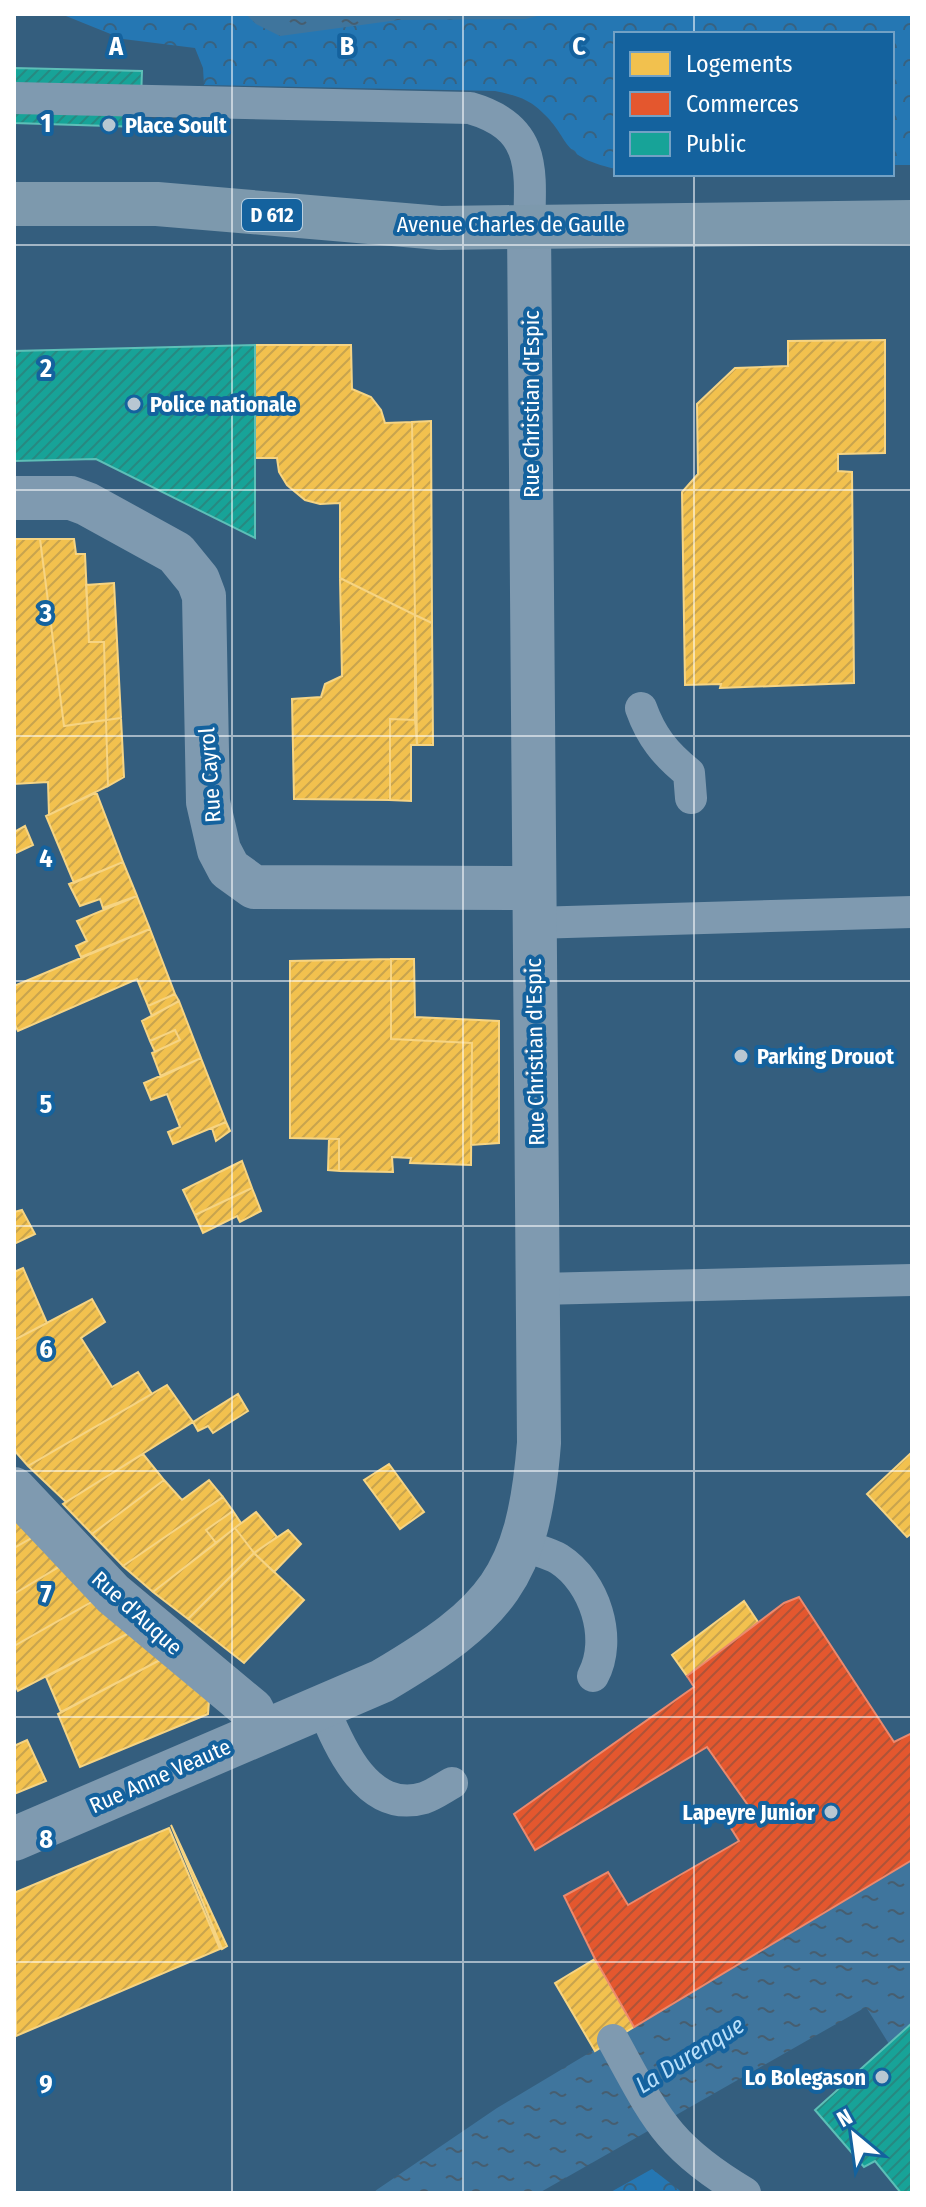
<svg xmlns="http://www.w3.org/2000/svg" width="926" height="2207" font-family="'Fira Sans Condensed',sans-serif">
<defs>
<pattern id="park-crowns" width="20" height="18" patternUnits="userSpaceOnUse" patternTransform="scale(2)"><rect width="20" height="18" fill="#2577b3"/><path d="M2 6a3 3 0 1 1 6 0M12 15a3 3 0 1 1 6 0" fill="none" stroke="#386280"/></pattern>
<pattern id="water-ripples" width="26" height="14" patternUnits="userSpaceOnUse" patternTransform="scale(2)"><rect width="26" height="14" fill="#3f759d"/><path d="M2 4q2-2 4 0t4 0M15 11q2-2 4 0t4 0" fill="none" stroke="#465e70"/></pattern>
<pattern id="homes-hatch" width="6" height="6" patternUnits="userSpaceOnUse" patternTransform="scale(2)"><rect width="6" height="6" fill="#f2c14e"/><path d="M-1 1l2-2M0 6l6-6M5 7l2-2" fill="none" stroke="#c8a44e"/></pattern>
<pattern id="shops-hatch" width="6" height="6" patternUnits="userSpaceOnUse" patternTransform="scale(2)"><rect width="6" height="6" fill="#e4572e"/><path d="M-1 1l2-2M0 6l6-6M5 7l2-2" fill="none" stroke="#af5338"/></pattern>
<pattern id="public-hatch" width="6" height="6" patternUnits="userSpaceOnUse" patternTransform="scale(2)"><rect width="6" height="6" fill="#17a398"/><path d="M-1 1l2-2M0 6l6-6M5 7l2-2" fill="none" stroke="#278981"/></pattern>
</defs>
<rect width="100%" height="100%" fill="#345e7e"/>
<path fill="url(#park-crowns)" d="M61,14h851v151h-20v-131h-276v135c-62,-14 -42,-32 -81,-63 -11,-9 -26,-12 -40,-15l-291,-6 -1,-17 -8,-20 -72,-9z
M652,2169l31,24h-74z"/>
<path fill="url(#water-ripples)" d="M246,14h300l-21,5 -127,1 -118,16 -24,-12z
M912,1860v163l-23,21 -23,-37 -327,186h-167l125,-85z"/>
<path fill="url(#homes-hatch)" stroke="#f6d483" stroke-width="2" d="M885,340v113l-47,1v17l14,1 2,211 -134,5 1,-4 -36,1 -3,-193 16,-18 -1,-70 38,-36 53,-2v-25z
M255,345h96l1,44 19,8 10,13 4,13 27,-1 3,193 -75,-37v-75l-20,1 -15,-4 -18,-15 -8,-13 -2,-14h-22z
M431,421l1,202 -17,-8 -3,-193z
M14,539h26l24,187 42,-6 2,66 -59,29 -1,-33 -34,2z
M40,539h34l2,15h9l4,88h15l2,78 -42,6z
M340,578l75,37v105l-25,-1v81l-96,-1 -2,-100 29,-2 4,-13 17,-8z
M114,583l7,135 -15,2 -2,-78h-15l-3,-57z
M415,615l17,8 1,122h-16z
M121,718l3,59 -16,9 -2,-66z
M390,719l25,1 2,25h-6v56l-21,-1z
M93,794h4l26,68 -49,21 -28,-67z
M25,826l8,19 -19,9v-22z
M123,862l14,34 -34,12 -3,-9 -20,7 -11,-22z
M137,896l13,33 -69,28 -5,-11 11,-5 -10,-20z
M150,929l25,65 -27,12 -11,-27 -119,52 -4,-8v-37z
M391,959v80l81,4 -1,122 -61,-2 1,-5 -19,-1 1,15 -54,-1v-32l-49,-1v-177z
M391,959h23l1,58 84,4v122l-28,2 1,-102 -81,-4z
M175,994l4,7 -27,15 -4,-10z
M179,1001l22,57 -40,19 -9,-24 28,-13 -5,-10 -25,11 -8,-20z
M175,1030l5,10 -25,12 -5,-11z
M201,1058l25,64 -53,22 -5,-12 12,-5 -13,-33 -16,6 -7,-17z
M226,1122l4,9 -14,10 -4,-13z
M329,1139h10v32l-11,-1z
M242,1161l10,27 -57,27 -12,-25z
M252,1188l9,23 -21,11 -3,-6 -34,17 -8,-18z
M22,1210l13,24 -21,10v-32z
M23,1268l24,55 -33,17v-68z
M92,1299l13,23 -24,16 31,49 26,-15 14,22 -124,72 -14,-16v-110z
M167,1385l26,37 -127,80 -38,-36z
M238,1394l10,17 -35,22 -5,-7 -10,5 -5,-9z
M912,1452v81l-5,4 -40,-43z
M143,1454l21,26 -72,54 -29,-30z
M389,1464l35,48 -24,17 -36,-49z
M164,1480l18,20 27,-20 14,17 -100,69 -31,-32z
M223,1497l10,14 -27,19 10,13 -63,49 -30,-26z
M233,1511l8,12 -25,20 -10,-13z
M256,1512l21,25 -23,16 -19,-25z
M14,1514l21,22 -21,12z
M235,1528l19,25 -66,66 -35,-27z
M288,1530l13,14 -27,28 -20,-19z
M35,1536l27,29 -48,29v-46z
M254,1553l50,47 -60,63 -56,-44z
M62,1565l33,35 -81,46v-52z
M95,1600l34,33 -111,58 -4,-8v-37z
M744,1601l16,24 -73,51 -15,-21z
M129,1633l31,27 -99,52 -15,-35z
M160,1660l49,41 -1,13 -128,53 -22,-53z
M27,1740l19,41 -32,13v-48z
M171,1825l56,121 -5,3z
M169,1828l51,121 -204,87 -2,-143z
M595,1959l39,68 -39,24 -40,-68z"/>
<path fill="url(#shops-hatch)" stroke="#ec896d" stroke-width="2" d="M799,1597l95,145 18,-9v127l-278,167 -39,-68 -31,-63 44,-24 20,33 111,-64 -10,-16 23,-14 -45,-64 -172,103 -21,-36 180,-127 -7,-11 97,-73z"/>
<path fill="url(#public-hatch)" stroke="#5dbfb7" stroke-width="2" d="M14,68l128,3 -2,56 -126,-4z
M255,345v193l-159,-79 -82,2v-110z
M912,2023v170h-11l-26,-32 -11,6 -49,-57z"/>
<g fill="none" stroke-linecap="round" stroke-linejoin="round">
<path stroke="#7f9ab0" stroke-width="32" d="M14,98l456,10c66,19 61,60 59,119
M641,708c10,28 24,46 48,65l2,25
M533,923l379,-11
M539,1289l373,-9
M523,1545c11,5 26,8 36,14 36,23 54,80 34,117
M323,1707c17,42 45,107 101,91 9,-3 19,-10 28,-15
M613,2040c43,78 53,106 132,153"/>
<path stroke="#7f9ab0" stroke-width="44" d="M14,498h57l16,6 89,49 22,27 6,16 4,206 11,48 10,19 25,18 280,1
M14,1489l99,105 139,116 9,21
M14,1839l368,-158c115,-68 146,-103 157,-238l-10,-1216"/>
<path stroke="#7d99ad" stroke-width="44" d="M14,204h143l283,24 472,-6"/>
</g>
<path fill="none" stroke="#fff" stroke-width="2" stroke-opacity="0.55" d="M232,14v2179M463,14v2179M694,14v20M694,174v2019M14,245h898M14,490h898M14,736h898M14,981h898M14,1226h898M14,1471h898M14,1717h898M14,1962h898"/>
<g fill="#b8c7d2" stroke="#14629e" stroke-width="3">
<circle cx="109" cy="125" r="8"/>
<circle cx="134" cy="404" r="8"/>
<circle cx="741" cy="1056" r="8"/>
<circle cx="831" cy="1812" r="8"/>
<circle cx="882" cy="2077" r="8"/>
</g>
<g text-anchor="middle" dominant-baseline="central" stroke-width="8" stroke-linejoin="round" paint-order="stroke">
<rect fill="#14629e" stroke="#b8d0e2" stroke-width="2" x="242" y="199" width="60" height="32" rx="6"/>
<g font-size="20" font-weight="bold" fill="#fff">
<text x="272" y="215">D 612</text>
</g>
<g font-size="22" font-weight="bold" fill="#fff" stroke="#14629e" text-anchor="start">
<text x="125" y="125">Place Soult</text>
<text x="150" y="404">Police nationale</text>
<text x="757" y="1056">Parking Drouot</text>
<text x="815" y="1812" text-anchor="end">Lapeyre Junior</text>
<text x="866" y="2077" text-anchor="end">Lo Bolegason</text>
</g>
<g font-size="22" fill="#fff" stroke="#14629e">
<text x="511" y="224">Avenue Charles de Gaulle</text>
<text transform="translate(531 404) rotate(-90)">Rue Christian d'Espic</text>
<text transform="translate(210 775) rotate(-94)">Rue Cayrol</text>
<text transform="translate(535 1052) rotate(-91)">Rue Christian d'Espic</text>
<text transform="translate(137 1613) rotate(42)">Rue d'Auque</text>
<text transform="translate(160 1776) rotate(-24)">Rue Anne Veaute</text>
</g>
<g font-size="24" font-style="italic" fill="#b8dffa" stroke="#14629e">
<text transform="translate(690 2055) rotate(-32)">La Durenque</text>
</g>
</g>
<g font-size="26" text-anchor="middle" font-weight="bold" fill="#fff" stroke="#14629e" stroke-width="8" stroke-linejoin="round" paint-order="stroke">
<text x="116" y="55">A</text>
<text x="347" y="55">B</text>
<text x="579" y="55">C</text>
<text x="46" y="132">1</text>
<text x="46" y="377">2</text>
<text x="46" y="622">3</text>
<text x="46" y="867">4</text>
<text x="46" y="1113">5</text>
<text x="46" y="1358">6</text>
<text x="46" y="1603">7</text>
<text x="46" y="1848">8</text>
<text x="46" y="2093">9</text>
</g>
<rect width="926" height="2207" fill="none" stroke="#ffffff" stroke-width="32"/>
<rect x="614" y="32" width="280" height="144" fill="#14629e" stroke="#72a1c5" stroke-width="2"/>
<rect x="630" y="52" width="40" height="24" fill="#f2c14e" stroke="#72a1c5" stroke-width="2"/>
<text x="686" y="72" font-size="24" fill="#ffffff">Logements</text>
<rect x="630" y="92" width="40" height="24" fill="#e4572e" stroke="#72a1c5" stroke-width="2"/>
<text x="686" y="112" font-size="24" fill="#ffffff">Commerces</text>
<rect x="630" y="132" width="40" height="24" fill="#17a398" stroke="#72a1c5" stroke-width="2"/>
<text x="686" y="152" font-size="24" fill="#ffffff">Public</text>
<g transform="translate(854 2135) rotate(331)" stroke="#14629e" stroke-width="6" paint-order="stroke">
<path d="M0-6L14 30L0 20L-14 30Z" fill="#ffffff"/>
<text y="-12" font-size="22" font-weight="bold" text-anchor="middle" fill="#ffffff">N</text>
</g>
</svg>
